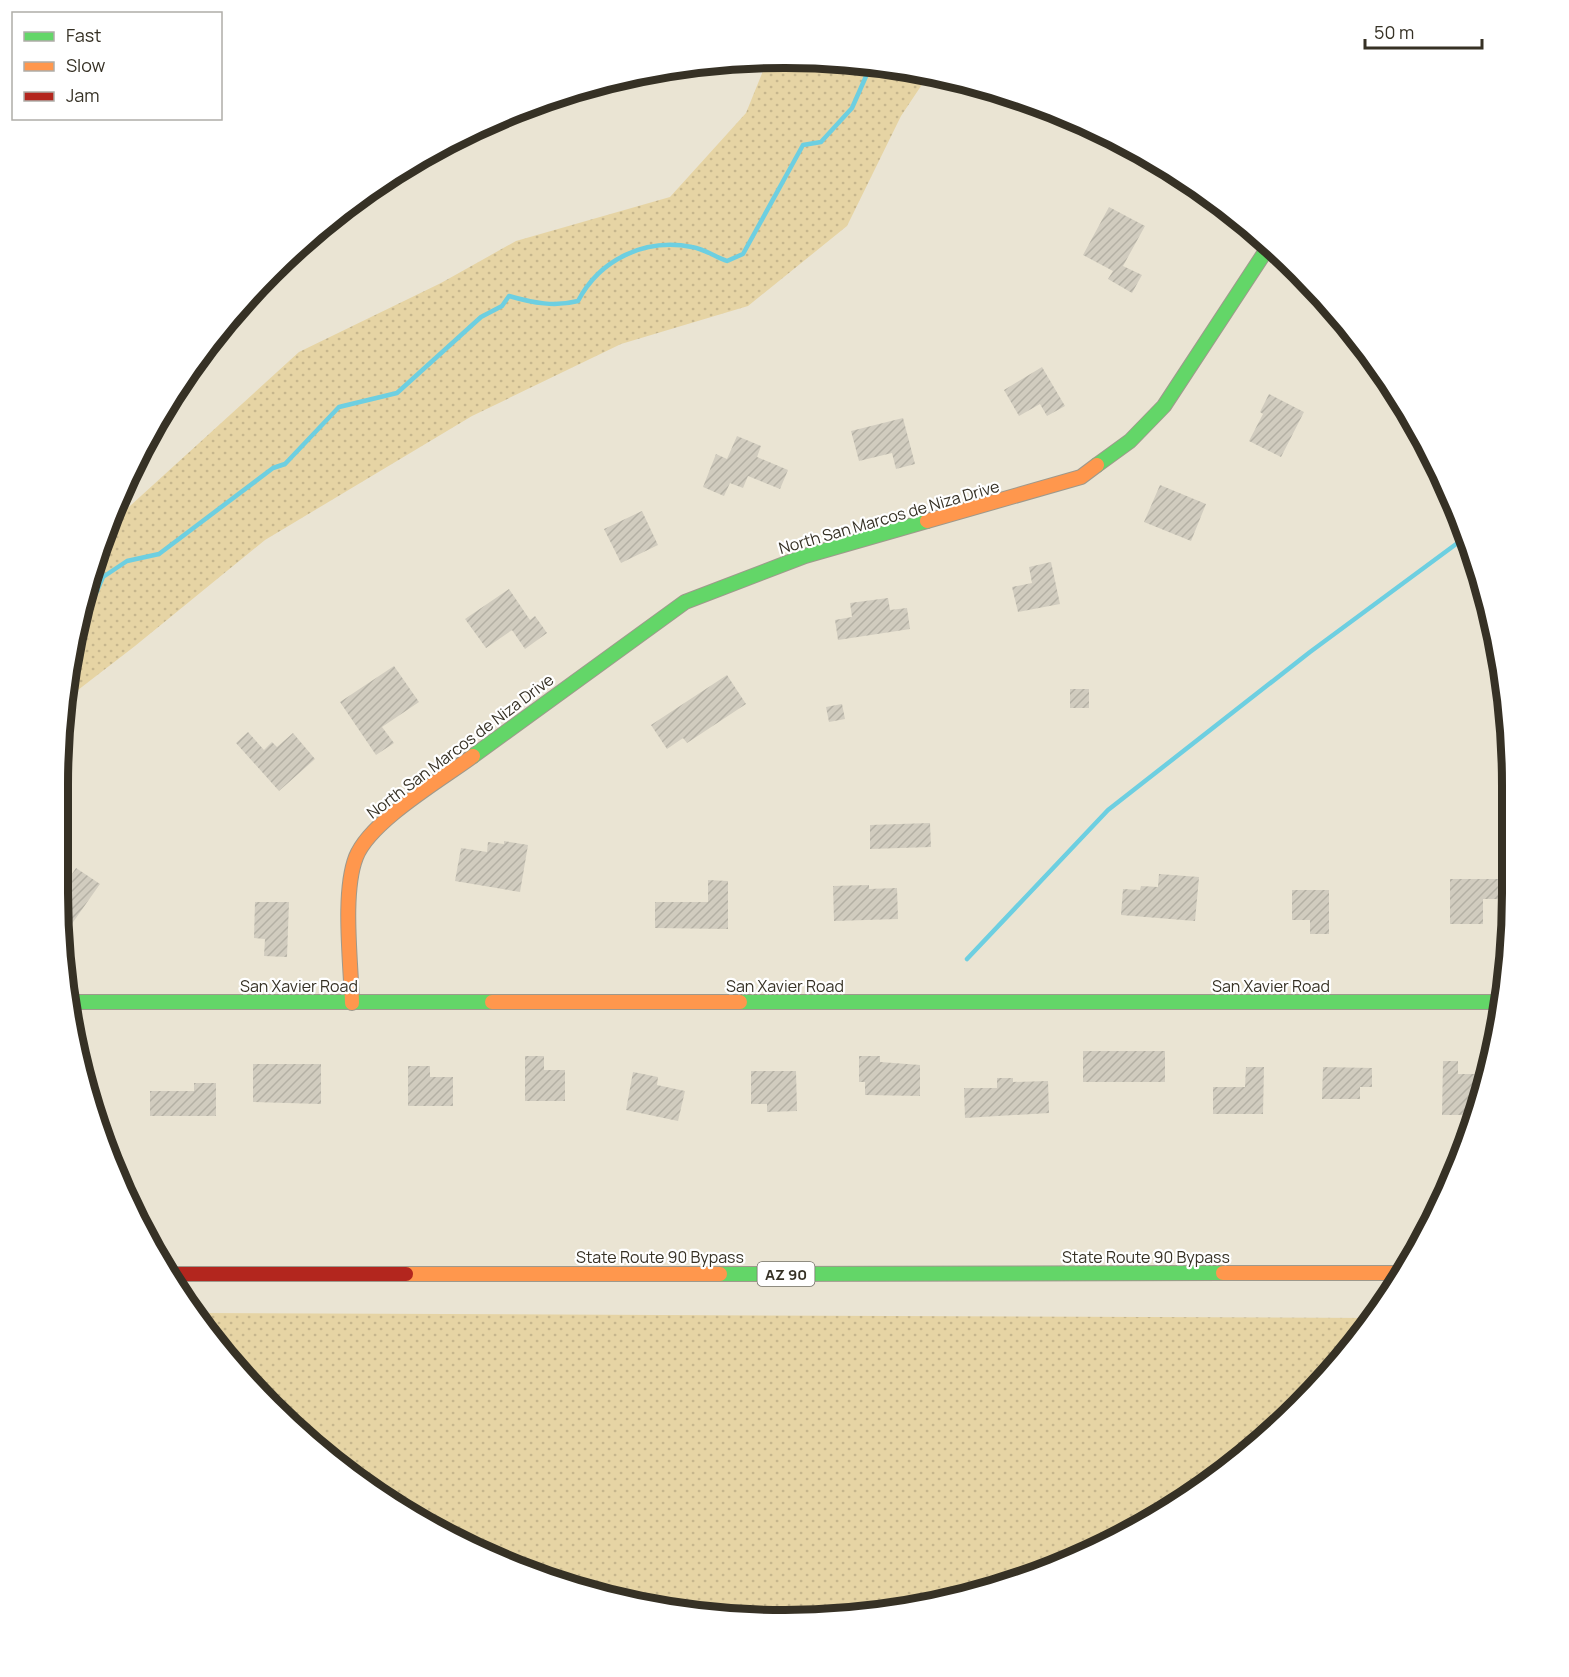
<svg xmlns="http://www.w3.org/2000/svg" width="1569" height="1677" font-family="Manrope,sans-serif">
<defs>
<pattern id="grass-dots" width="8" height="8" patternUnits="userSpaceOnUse" patternTransform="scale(1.5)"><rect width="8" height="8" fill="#e6d4a4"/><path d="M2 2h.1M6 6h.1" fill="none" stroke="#c6b68d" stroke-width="1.8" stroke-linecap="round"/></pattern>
<pattern id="building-hatch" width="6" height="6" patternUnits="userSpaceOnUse" patternTransform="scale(1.5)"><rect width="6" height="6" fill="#d1ccbf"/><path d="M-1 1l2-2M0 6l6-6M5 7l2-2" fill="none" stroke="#b4b0a4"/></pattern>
</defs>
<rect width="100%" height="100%" fill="#eae4d3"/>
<path fill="url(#grass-dots)" d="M832,59l97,15 -28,42 -54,110 -99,80 -127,38 -149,72 -207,124 -130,106 -70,54 17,-104 26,-70 191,-174 142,-69 75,-42 154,-44 76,-84 21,-52z
M194,1313l1177,5 -107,121 -115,83 -130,59 -139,33 -143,4 -141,-23 -175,-72 -116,-83 -98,-105z"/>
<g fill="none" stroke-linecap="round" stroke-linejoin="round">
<path stroke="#6dcfe1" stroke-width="4.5" d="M76,631l5,-4 22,-50 24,-16 32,-7 114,-86 12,-4 54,-57 58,-14 84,-76 21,-11 7,-10c24,7 46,11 69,5 22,-42 67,-63 114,-54 12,2 24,10 35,14l16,-7 60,-109 18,-3 31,-34 19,-43
M967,959l141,-149 202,-158 157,-116"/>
</g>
<path fill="url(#building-hatch)" d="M1109,207l36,19 -22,40 19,9 -10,18 -24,-14 5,-8 -30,-16z
M1042,367l23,39 -18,10 -7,-12 -21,12 -15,-26z
M1269,394l35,18 -23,45 -32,-16 14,-27 -3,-2z
M903,418l12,46 -19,5 -4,-16 -33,8 -8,-30z
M737,436l24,10 -4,11 31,13 -8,19 -32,-13 -5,12 -13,-5 -6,13 -21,-9 13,-33 11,5z
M1160,485l46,19 -15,37 -47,-19z
M642,511l16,34 -37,18 -17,-34z
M1051,562l9,42 -42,8 -6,-25 20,-4 -3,-16z
M509,589l21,31 5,-4 12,17 -22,16 -13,-19 -26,18 -21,-29z
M888,598l2,12 17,-2 3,21 -72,11 -3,-20 17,-3 -2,-14z
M394,666l25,36 -37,25 12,16 -18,12 -36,-53z
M727,675l19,29 -59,39 -4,-5 -16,11 -16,-24z
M1070,689h19v19h-19z
M842,704l3,15 -16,3 -3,-15z
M248,732l16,18 8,-8 5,5 16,-14 22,26 -36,32 -43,-48z
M930,823l1,24 -61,2v-24z
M504,841l24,4 -8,47 -65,-11 6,-33 26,4 1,-10 16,2z
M57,868l13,9 6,-9 24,16 -29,41 -12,-8z
M1159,874l40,3 -4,44 -74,-6 2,-26 17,1 1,-4 17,1z
M1450,879h53v20h-20v25h-33z
M708,880l20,1v48l-73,-1v-26h53z
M869,885v4l28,-1 1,31 -64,2 -1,-35z
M1292,890h37v44h-19v-14h-18z
M255,902h34l-2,55 -23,-1 1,-17 -11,-1z
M1083,1051h82v31h-82z
M525,1056h19v14h21v31h-40z
M859,1056h21v6l40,3v31l-55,-1v-13h-6z
M1443,1061h15v13h28l-13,41h-31z
M253,1064h68v40l-68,-2z
M408,1066h22v11h23v29h-45z
M1246,1067h18l-1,47h-50v-27h32z
M1323,1067l49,1v19h-12v12h-38z
M751,1071h45l1,40 -30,1v-8h-16z
M633,1072l25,5 -1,8 28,6 -7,30 -52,-11z
M997,1078h16v4l35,-1 1,32 -84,5 -1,-30h33z
M194,1083h22v33h-66v-25h44z"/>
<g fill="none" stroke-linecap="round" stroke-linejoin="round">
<defs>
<path id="fast" d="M1097,465l33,-24 34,-35 105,-160
M473,756l212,-154 120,-46 122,-35
M68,1002h424
M740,1002h761
M720,1274l503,-1"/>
<path id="slow" d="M927,521l154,-44 16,-12
M492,1002h248
M352,1003c-1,-40 -10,-110 4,-146 14,-36 86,-78 117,-101
M1223,1273h179
M406,1274h314"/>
<path id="jam" d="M169,1274h237"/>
</defs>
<use href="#fast" stroke="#9e998c" stroke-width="16"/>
<use href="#slow" stroke="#9e998c" stroke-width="16"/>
<use href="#jam" stroke="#9e998c" stroke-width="16"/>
<use href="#fast" stroke="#63d668" stroke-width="14"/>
<use href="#slow" stroke="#ff974d" stroke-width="14"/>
<use href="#jam" stroke="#b3261e" stroke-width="14"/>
</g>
<g text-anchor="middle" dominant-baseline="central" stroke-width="4.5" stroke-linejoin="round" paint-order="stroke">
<rect fill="#fff" stroke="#726f66" stroke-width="1.5" x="757.5" y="1262" width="57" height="24" rx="4.5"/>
<g font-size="15" font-weight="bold" fill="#363125">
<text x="786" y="1274">AZ 90</text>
</g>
<g font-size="16" fill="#363125" stroke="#fff">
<text transform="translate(889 517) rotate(-16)">North San Marcos de Niza Drive</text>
<text transform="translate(460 746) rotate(-37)">North San Marcos de Niza Drive</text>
<text x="299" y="986">San Xavier Road</text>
<text x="785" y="986">San Xavier Road</text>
<text x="1271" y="986">San Xavier Road</text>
<text x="660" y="1257">State Route 90 Bypass</text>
<text x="1146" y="1257">State Route 90 Bypass</text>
</g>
</g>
<path d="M0 0H1569V1677H0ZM785 68H785A717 717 0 0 1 1502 785V893A717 717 0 0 1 785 1610H785A717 717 0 0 1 68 893V785A717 717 0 0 1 785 68Z" fill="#fff" fill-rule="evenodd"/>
<path fill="none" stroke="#363125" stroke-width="8" d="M785 68H785A717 717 0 0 1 1502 785V893A717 717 0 0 1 785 1610H785A717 717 0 0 1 68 893V785A717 717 0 0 1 785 68Z"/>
<rect x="12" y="12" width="210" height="108" fill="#ffffff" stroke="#afada8" stroke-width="1.5"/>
<rect x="24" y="32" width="30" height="9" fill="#63d668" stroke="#afada8" stroke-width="1.5"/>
<text x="66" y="42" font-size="18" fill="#363125">Fast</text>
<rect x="24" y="62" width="30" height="9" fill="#ff974d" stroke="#afada8" stroke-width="1.5"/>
<text x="66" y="72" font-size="18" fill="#363125">Slow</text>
<rect x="24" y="92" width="30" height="9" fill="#b3261e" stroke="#afada8" stroke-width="1.5"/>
<text x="66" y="102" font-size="18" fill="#363125">Jam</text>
<path d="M1365 39v9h117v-9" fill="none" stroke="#363125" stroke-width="3"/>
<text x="1374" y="39" font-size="18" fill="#363125" stroke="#ffffff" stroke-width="4.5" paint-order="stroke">50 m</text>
</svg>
